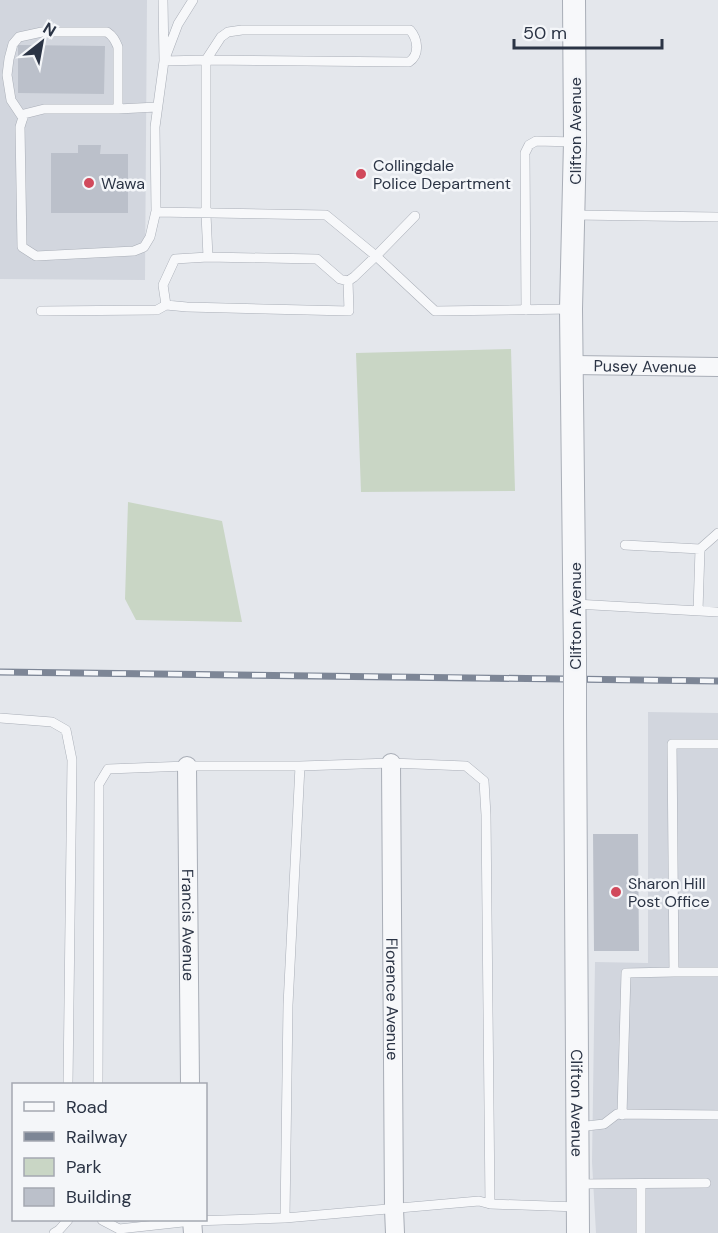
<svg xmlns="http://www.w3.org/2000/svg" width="718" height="1233" font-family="'DM Sans',sans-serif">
<rect width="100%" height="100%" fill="#e4e7ec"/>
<path fill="#d2d6de" d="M0,0h147l-2,280 -145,-1z
M648,712l70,1v520h-122l-4,-71 3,-200 53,1z"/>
<path fill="#c9d6c5" d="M511,349l4,142 -154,1 -5,-139z
M128,502l94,19 20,101 -106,-2 -11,-21z"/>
<path fill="#bbc0ca" d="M18,45l87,1 -1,48 -86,-1z
M78,145h23l-1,9h28v59h-77v-60h27z
M593,834h45l1,117h-45z"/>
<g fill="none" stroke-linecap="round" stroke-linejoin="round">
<defs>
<path id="service" d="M163,0l1,61 42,-1 203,2c11,-7 9,-23 1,-32h-168l-14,2 -7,5 -15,23v154l2,43 109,2 23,20 8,2 6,-4 22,-21 59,55 136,-2
M157,107l-39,2h-74l-20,5 -4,13 2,120 14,9 98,-5 10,-4 6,-10 6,-26 -1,-84 9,-66 14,-37 15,-24
M23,118l-12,-18 -4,-25 2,-16 4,-15 6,-7 23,-5h65c6,4 8,8 11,15v62
M156,212l170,3 50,41 39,-40
M574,215l143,2
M208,257l-33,2 -12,26 3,20 21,2 162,4 -1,-30
M526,310l-1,-157 4,-8 7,-4 39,1
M41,311l116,-1 9,-5
M625,545l75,4 -2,62
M700,549l18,-16
M575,604l143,8
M0,718l52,4 14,8 6,30 -4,324
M674,972h44
M98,1084l1,-300 9,-15 79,-3h113l91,-3 75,3 18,15 2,34 4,389 -11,-3 -194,17 -93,3 -73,8 -17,-9
M622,1115l4,-142 48,-1 -2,-228h46
M578,1127l26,-3 13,-10 101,1
M579,1184l127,-1
M641,1184v49
M490,1204l88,3
M285,1218l3,-213 12,-239
M54,1233l5,-3 9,-10"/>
<g id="minor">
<path id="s1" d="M573,365l145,2"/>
<path id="s2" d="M391,763l3,446 1,24"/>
<path id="s3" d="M187,766l3,318"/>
<path d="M192,1220l1,13"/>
</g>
<g id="tertiary">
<path d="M574,0l1,142 -4,167 4,349"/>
<path id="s4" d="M575,717l3,516"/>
</g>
</defs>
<use href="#service" stroke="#a9aeb7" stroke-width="10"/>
<use href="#minor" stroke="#a9aeb7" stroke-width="20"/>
<use href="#tertiary" stroke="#a9aeb7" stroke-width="24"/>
<use href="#service" stroke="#f7f8fa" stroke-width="9"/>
<use href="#minor" stroke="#f7f8fa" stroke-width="18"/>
<use href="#tertiary" stroke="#f7f8fa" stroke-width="22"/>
<defs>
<path id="rail" d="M0,672l718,9"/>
</defs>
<use href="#rail" stroke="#7d8696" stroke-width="7"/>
<use href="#rail" stroke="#f4f6f9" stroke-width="4.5" stroke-dasharray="14" stroke-linecap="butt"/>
<defs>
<path id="tertiary-bridge" d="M575,658v59"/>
</defs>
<use href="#tertiary-bridge" stroke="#a9aeb7" stroke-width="24" stroke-linecap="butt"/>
<use href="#tertiary-bridge" stroke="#f7f8fa" stroke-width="22"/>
</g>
<g fill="#d1495b" stroke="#f4f6f9" stroke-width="2">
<circle cx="361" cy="174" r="6"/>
<circle cx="89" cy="183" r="6"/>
<circle cx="616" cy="892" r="6"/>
</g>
<g text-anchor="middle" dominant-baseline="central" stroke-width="5" stroke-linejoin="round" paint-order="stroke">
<g font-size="16" fill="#2b3445" stroke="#f4f6f9">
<text transform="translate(575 131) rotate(-90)">Clifton Avenue</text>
<text stroke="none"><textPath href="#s1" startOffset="72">Pusey Avenue</textPath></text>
<text transform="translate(575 616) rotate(-90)">Clifton Avenue</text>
<text stroke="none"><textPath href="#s3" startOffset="159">Francis Avenue</textPath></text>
<text stroke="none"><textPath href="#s2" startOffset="236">Florence Avenue</textPath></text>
<text stroke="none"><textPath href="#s4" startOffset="386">Clifton Avenue</textPath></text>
</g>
<g font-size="16" fill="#2b3445" stroke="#f4f6f9" text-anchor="start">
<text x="373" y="165">Collingdale<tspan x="373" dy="18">Police Department</tspan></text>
<text x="101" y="183">Wawa</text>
<text x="628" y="883">Sharon Hill<tspan x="628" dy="18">Post Office</tspan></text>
</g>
</g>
<rect x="12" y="1083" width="195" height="138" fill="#f4f6f9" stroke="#a4a8b1" stroke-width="1.5"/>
<rect x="24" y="1102" width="30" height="9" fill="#f7f8fa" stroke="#a4a8b1" stroke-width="1.5"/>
<text x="66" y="1113" font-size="18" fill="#2b3445">Road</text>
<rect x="24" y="1132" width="30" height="9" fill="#7d8696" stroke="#a4a8b1" stroke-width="1.5"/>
<text x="66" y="1143" font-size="18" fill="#2b3445">Railway</text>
<rect x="24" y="1158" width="30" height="18" fill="#c9d6c5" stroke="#a4a8b1" stroke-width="1.5"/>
<text x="66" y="1173" font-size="18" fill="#2b3445">Park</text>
<rect x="24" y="1188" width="30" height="18" fill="#bbc0ca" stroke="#a4a8b1" stroke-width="1.5"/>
<text x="66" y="1203" font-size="18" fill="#2b3445">Building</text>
<g transform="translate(42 42) rotate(31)" stroke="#f4f6f9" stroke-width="4.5" paint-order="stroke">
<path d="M0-4.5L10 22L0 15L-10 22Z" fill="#2b3445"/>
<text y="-9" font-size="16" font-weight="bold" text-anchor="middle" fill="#2b3445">N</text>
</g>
<path d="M514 39v9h148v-9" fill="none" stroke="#2b3445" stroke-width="3"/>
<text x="523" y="39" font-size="18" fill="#2b3445" stroke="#f4f6f9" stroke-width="4.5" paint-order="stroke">50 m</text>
</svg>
